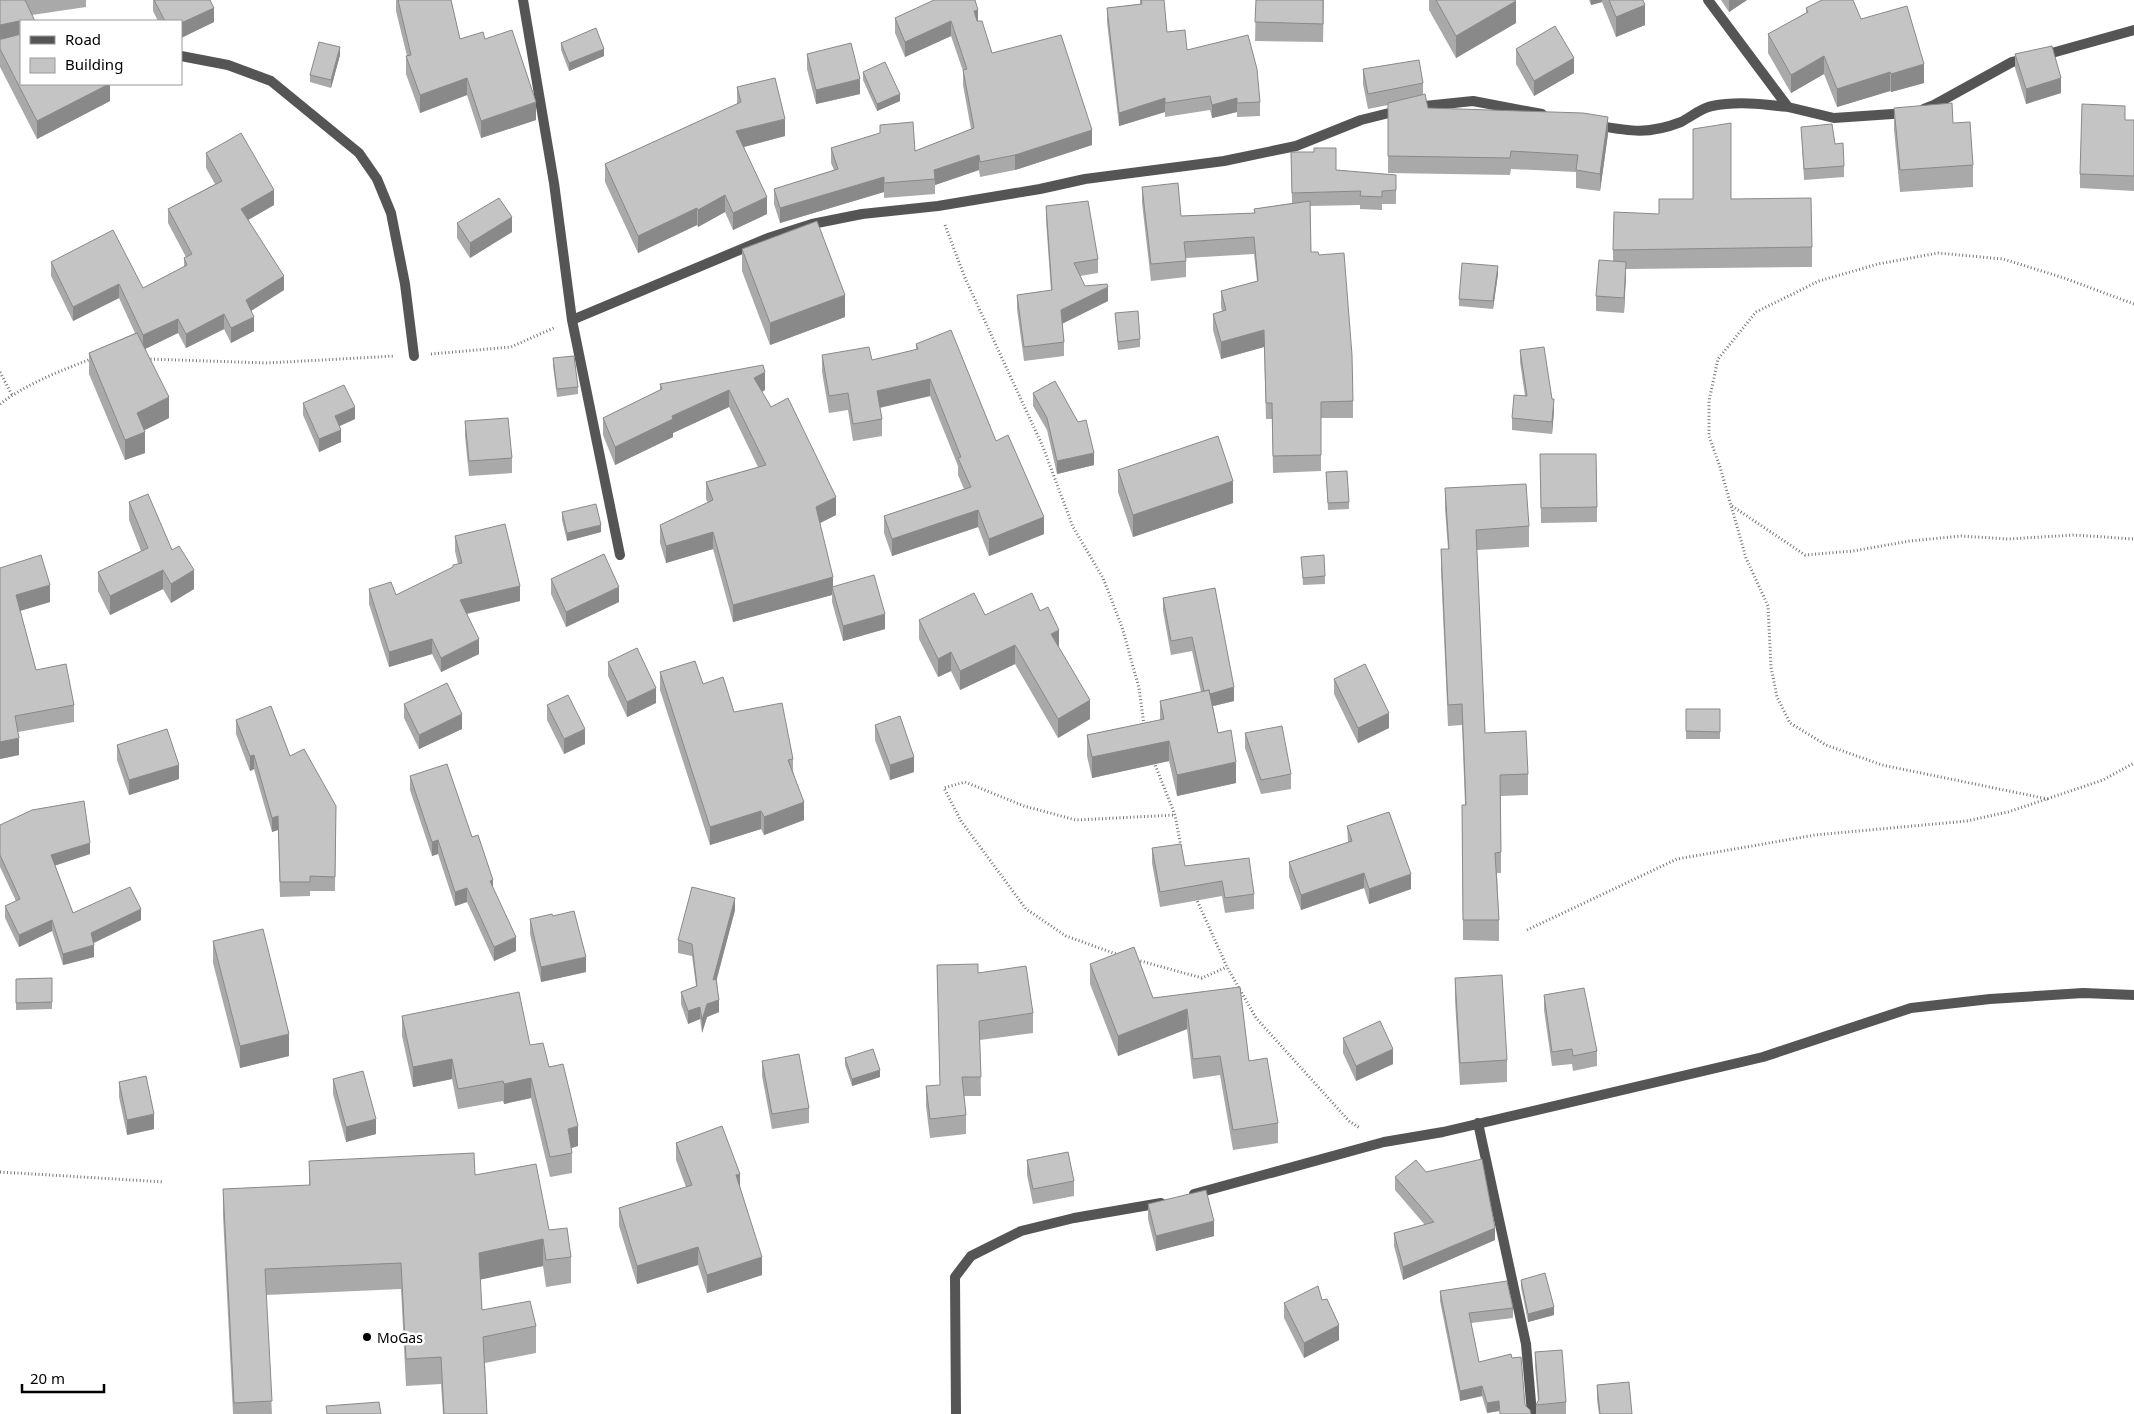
<svg xmlns="http://www.w3.org/2000/svg" width="2134" height="1414" font-family="'Noto Sans',sans-serif">
<rect width="100%" height="100%" fill="#fff"/>
<g fill="none" stroke-linecap="round" stroke-linejoin="round">
<path stroke="#777" stroke-width="3" stroke-dasharray="1 2.5" stroke-linecap="butt" d="M945,225l20,53 78,169 30,80 30,51 19,49 17,61 5,37
M431,354l80,-7 45,-20
M147,359l120,4 128,-7
M0,372l12,23
M0,404c26,-20 60,-33 91,-45
M1732,506l73,49 48,-4 57,-10 51,-5 47,3 66,-4 60,4
M1154,762l21,53 6,32
M2048,799l-166,-34 -56,-20 -36,-22 -13,-26 -6,-30 -3,-61 -22,-48 -26,-91 -11,-31v-35l9,-42 38,-47 63,-31 59,-17 60,-11 65,6 61,19 70,26
M1196,898l31,69 29,51 93,103 11,7
M1527,930l150,-71 138,-24 152,-14 41,-9 95,-32 31,-17
M1119,955l-53,-19 -40,-27 -65,-88 -17,-33 21,-6 59,24 52,14 99,-5
M1137,960l65,18 25,-11
M0,1172l164,10"/>
<path stroke="#555" stroke-width="10" d="M523,0l31,183 18,137 48,235
M1708,0l80,107 46,11 73,-5
M181,56l47,9 43,16 88,72 18,26 14,34 14,71 9,72
M2041,56l93,-26
M1415,107l58,-6 69,13
M1924,109l10,-4 78,-43 15,-3
M1595,125c34,6 53,10 86,-3 10,-5 20,-14 31,-16 25,-5 50,-2 76,1
M572,320l196,-82 44,-14 50,-10 76,-8 102,-17 45,-10 139,-18 72,-15 65,-26 40,-10
M1478,1123l48,221 6,70
M1194,1194l190,-52 59,-10 320,-75 148,-49 79,-9 93,-6 51,2
M956,1414l-1,-137 16,-21 50,-25 53,-13 87,-15"/>
</g>
<path fill="#a9a9a9" d="M0,0h86v7l-54,8 -11,6v63h89v17l-73,38 -37,-72z
M153,0h57l4,22 -33,16v-17h-23l-5,-10z
M396,0h55l9,39h25l51,81 -55,18 -14,-43 -47,18 -14,-39v-18h1l-11,-45z
M1140,0h24l3,32 20,18 73,52v14l-23,1v-5l-25,6 -2,-8 -45,7v-5l-46,14 -12,-104v-14l33,-4z
M1256,0h68l-1,42 -68,-1z
M1429,0h86l1,23 -60,35 -27,-48z
M1589,0h54l2,25 -29,12 -14,-35 -11,3z
M1721,0h26l-18,12z
M1806,8l55,11 63,64 -33,9 -1,-1 -53,16 -13,-33 -33,19 -23,-40v-19l38,-21z
M895,18l83,3 14,32 100,92 -77,25 -35,7 -1,-7 -44,15v9l-51,4v-6l-104,31 -6,-19v-15l60,-19 -3,-7v-15l49,-15v-8l35,26 56,-22 -8,-44v-14l-12,-35 -46,21 -10,-24z
M561,43l43,13 -35,15 -8,-21z
M1516,49l58,24 -40,23 -18,-32z
M807,54l53,40 -44,10 -9,-35z
M2015,54l46,39 -35,11 -11,-36z
M340,55l-9,33 -21,-6v-7z
M1363,69l60,14v12l5,13 180,26 -8,57 -24,-3v-16l-65,-3 -1,6 -122,-2v-68l-20,4 -5,-25z
M863,72l37,29 -23,10 -14,-31z
M737,87l48,49 -41,11 23,67 -34,16 -8,-18 -27,15 -1,-2 -59,28 -33,-71v-18l132,-60z
M1894,108l79,57v22l-73,5 -6,-62z
M2125,120h9v71l-54,-3v-14z
M1801,127l34,17 9,22v11l-40,3z
M1291,152l45,18 60,5v29h-14v6l-22,-1v-4l-50,1 1,46 42,149v17h-32v53l-48,2 -1,-54h-6l-2,-72 -43,12 -8,-29v-16l9,-3 -1,-4v-16l36,-10 -3,-27 -68,4v19l-35,4 -9,-78v-16l39,29 73,-3v-4l38,-6z
M206,153l68,52 -26,15 36,70 -33,21 3,20 -23,12 -7,-14 -38,19 -8,-15 -33,16 24,69 -25,12 1,23 -20,7 -36,-86v-21l46,-20 -16,-35 -46,23 -22,-45v-14l92,26 41,-21v-9l2,-1 -18,-34v-14l47,-25 -9,-16z
M1731,199l81,48v20l-186,2 -2,44 -28,-2v-15l17,-35v-11l46,-36z
M1046,206l52,53v14l-18,3 5,10 23,15 -46,23 2,18v14l-40,5 -7,-52v-14l34,-4 -5,-71z
M457,223l55,9 -42,26 -13,-20z
M742,249l103,68 -75,28 -28,-74z
M1498,274l-5,35 -34,-3v-7z
M1115,313l25,26v8l-22,3z
M916,344l80,97 48,93 -55,22 -11,-29 -86,29 -8,-23v-17l80,-27 -6,-14v-9l-28,-70 -50,12 2,11v17l-29,5 -5,-31 -19,3 -7,-41v-17l50,5 44,-10z
M1520,350l34,61 -2,23 -40,-4v-12l13,-22 -5,-34z
M553,358l25,29v7l-21,3 -4,-31z
M660,384l105,6 -3,2 74,123 -16,8 13,64 52,42 -42,12 -11,-39v-7l-99,27 -20,-73 -47,14 -6,-20v-18l48,-22 -2,-4v-17l52,-15 -29,-60 -56,26v4l-58,28 -12,-30v-17l57,-28z
M1033,393l61,72 -37,9 -10,-44 -14,-24z
M303,403l52,16 -15,7 1,16 -22,10 -16,-37z
M465,421l47,37v15l-43,3 -4,-40z
M1540,454l57,53v15l-56,1z
M1118,470l115,33 -100,34 -15,-45z
M1326,472l23,30v7l-21,1z
M1445,488l84,38v21l-52,3 8,183 43,41v21l-27,1v77h-4l2,47v21l-36,-1 -1,-135h3l-3,-80 -14,1 -7,-156v-21h7l-3,-40z
M129,502l43,48 22,39 -23,14 -8,-14 -53,26 -12,-24v-19l43,-21 -12,-31z
M562,512l39,20 -34,9 -5,-21z
M455,536l65,65 -53,13 12,40 -38,18 -9,-18 -43,13 -20,-63v-15l27,6 57,-27v-3l5,-1 -3,-13z
M1301,557l24,19v8l-22,1z
M0,568l50,34 -30,9 16,59 38,35v17l-56,10 1,23 -19,4z
M551,579l68,23 -53,25 -15,-33z
M1215,588l19,113 -21,5 5,27 18,50 -59,13 -8,-35 -77,17 -5,-22v-21l73,-15v-19l41,-9 -9,-41 -21,4 -8,-44v-13z
M1040,611l50,108 -32,19 -43,-74 -55,26 -9,-19 -13,6 -19,-38v-19z
M608,662l48,41 -29,14 -19,-41z
M660,672l43,12 31,28 59,47v12l11,49 -40,15 -3,-6 -51,16 -50,-155z
M1334,679l55,49 -31,15 -24,-49z
M404,704l58,25 -43,20 -15,-31z
M547,705l38,39 -21,10 -17,-34z
M1686,709h34v30h-34z
M236,720l54,36 46,50 -1,85h-25v5l-30,1 -2,-67 -6,2 -18,-63 -4,2 -14,-37z
M875,725l39,47 -24,8 -15,-40z
M1245,733l46,41v15l-30,5 -16,-46z
M117,745l62,34 -50,16 -12,-35z
M410,776l62,61 44,114 -22,10 -27,-59 -12,4 -17,-52 -6,2 -22,-66z
M0,825l90,29 -35,11 18,48 68,7 -47,23v14l-31,8 -11,-34 -33,16 -14,-29v-12l11,-5 -16,-34z
M1347,826l64,63 -42,15 -5,-16 -63,22 -12,-33v-15l59,-20z
M1152,848l33,18 69,28v15l-29,4 -3,-17 -62,11 -8,-44z
M735,910l-18,69 2,33 -12,5 -5,16 -2,-14 -12,5 -7,-20v-12l15,-6 -4,-30 -14,-3v-13z
M553,916l33,56 -45,10 -11,-48v-15z
M213,941l76,115 -49,12 -27,-105z
M1090,964l63,34 87,-11 9,74 29,62v20l-45,7 -13,-75 -27,4 -6,-50 -69,27 -28,-72z
M937,965l41,8 55,40v20l-53,7 1,56h-17l2,19v19l-36,4 -4,-32v-20l14,-1z
M52,978v31l-36,1v-31z
M1455,978l52,82v22l-47,3 -5,-85z
M1544,995l53,56v15l-24,5 -1,-7 -20,2 -8,-56z
M402,1016l128,29 19,22 29,79 -7,2 1,5v20l-22,4 -19,-79 -27,6 -1,-3 -45,8 -6,-30 -39,8 -11,-51z
M1343,1038l50,26 -37,17 -13,-28z
M845,1058l35,19 -28,9 -7,-21z
M762,1061l47,47v15l-37,6 -10,-53z
M333,1079l43,55 -30,8 -13,-48z
M119,1082l35,47 -27,6 -8,-38z
M676,1143l64,43 22,89 -55,18 -9,-28 -61,19 -18,-58v-18l67,-21 -10,-27z
M1027,1160l47,21v15l-41,8 -6,-29z
M309,1161l166,14 74,55 22,27v26l-25,4 -3,-21 -63,13 2,31 54,16v27l-51,10 2,51h-44l-2,-30 -35,2 -5,-97 -135,6 6,119h-39l-10,-198v-27l86,-3z
M1426,1172l69,68 -92,40 -9,-34v-13l31,-8 -30,-35v-13z
M1148,1204l66,32 -58,15 -8,-32z
M1521,1280l33,35 -26,7 -7,-35z
M1440,1291l73,17v10l-42,5 8,39 20,49 -12,2 -5,-17 -22,5 -20,-100z
M1322,1300l17,40 -35,18 -20,-40v-15z
M1535,1352l31,50v12h-30v-9l2,-4 -3,-35z
M1597,1385l35,29h-33l-2,-14z"/>
<path fill="#898989" d="M1591,0h11v2l-11,3z
M1729,0h18l-18,12z
M1516,1v22l-60,35v-22z
M1645,5v20l-29,12v-20z
M214,8v14l-33,16v-15z
M978,10v15l-4,-14z
M19,21v17l-19,5v-18z
M951,21v15l-46,21v-15z
M340,47v8l-9,33v-8z
M604,49v7l-35,15v-8z
M1824,56v18l-33,19v-18z
M1574,58v15l-40,23v-15z
M1924,64v19l-33,9v-18z
M1890,72v19l-53,16v-18z
M467,78v17l-47,18v-18z
M2061,78v15l-35,11v-15z
M860,79v15l-44,10v-14z
M109,84h1v17l-73,38v-18z
M900,94v7l-23,10v-7z
M1165,98v14l-46,14v-13z
M1237,98v14l-25,6v-13z
M536,102v18l-55,18v-17z
M1608,117v17l-8,57v-17z
M785,119v17l-49,13v-18z
M1092,130v15l-77,25v-15z
M979,155v15l-44,15 -1,-15z
M884,177v15l-104,31v-15z
M274,190v15l-33,19v-15z
M725,195v17l-27,15v-17z
M767,197v17l-34,16v-17z
M697,208v17l-59,28v-17z
M512,217v15l-42,26v-15z
M1626,262v15l-2,36v-15z
M1498,266v8l-5,35v-8z
M284,276v14l-38,24v-14z
M119,284v14l-46,23v-14z
M1108,287v14l-47,23v-14z
M845,295v22l-75,28v-22z
M224,314v15l-38,19v-14z
M254,317v14l-23,12v-15z
M178,319v14l-35,17v-15z
M1264,330v17l-43,12v-17z
M765,372v18l-11,5v-17z
M930,379v17l-53,12v-17z
M729,390v17l-56,26v4l-58,28v-18l57,-31z
M169,397v21l-32,16v-21z
M1554,399v12l-2,23v-12z
M355,407v12l-20,9v-12z
M341,430v12l-22,10v-13z
M145,432v21l-20,7v-20z
M1094,453v12l-37,9v-13z
M1233,481v22l-100,34v-22z
M836,497v18l-20,10v-18z
M978,510v17l-86,29v-17z
M1044,517v17l-55,22v-17z
M601,525v7l-34,9v-8z
M713,532v17l-47,14v-17z
M163,570v19l-53,26v-19z
M194,570v19l-23,14v-19z
M833,577v14l-1,-4v8l-99,27v-17z
M50,585v17l-34,10v-17z
M520,586v15l-60,14v-15z
M619,587v15l-53,25v-15z
M885,614v15l-42,12v-15z
M1059,630v19l-8,-15z
M432,639v15l-43,13v-15z
M479,639v15l-38,18v-14z
M1015,645v19l-55,26v-19z
M951,652v19l-13,6v-18z
M1234,687v14l-29,7v-13z
M656,688v15l-29,14v-15z
M1090,700v19l-32,19v-19z
M1389,713v15l-31,15v-15z
M462,714v15l-43,20v-14z
M585,729v15l-21,10v-15z
M19,738v17l-19,4v-17z
M1169,741v20l-77,17v-21z
M254,755v14l-4,2v-15z
M914,757v15l-24,8v-15z
M1236,762v21l-59,13v-21z
M179,765v14l-50,16v-15z
M804,802v18l-40,15v-18z
M761,811v18l-51,16v-18z
M278,816v14l-6,2v-14z
M438,840v14l-6,2v-14z
M90,843v11l-39,13v-12z
M1364,873v15l-63,22v-15z
M1411,874v15l-42,15v-15z
M493,880v13l-3,-12z
M467,888v14l-12,4v-14z
M735,898v12l-22,82v-12z
M141,909v11l-50,24v-11z
M52,920v11l-33,16v-12z
M516,937v14l-22,10v-14z
M94,945v12l-31,8v-11z
M586,957v15l-45,10v-15z
M719,1000v12l-12,5 -5,16v-13l5,-16z
M700,1007v12l-12,5v-13z
M1187,1009v20l-69,27v-20z
M289,1034v22l-49,12v-22z
M1393,1049v15l-37,17v-15z
M452,1059v20l-39,8v-20z
M880,1070v7l-28,9v-7z
M531,1078v20l-27,6v-20z
M154,1114v15l-27,6v-15z
M376,1119v15l-30,8v-15z
M578,1126v20l-10,3v-20z
M740,1174v17l-4,-16z
M1214,1221v15l-58,15v-15z
M1495,1228v12l-92,40v-13z
M543,1239v27l-64,14v-27z
M698,1247v18l-61,19v-18z
M762,1257v18l-55,18v-18z
M1554,1307v8l-26,7v-8z
M1339,1325v15l-35,18v-15z
M1482,1386v10l-22,5v-10z
M1499,1401v10l-12,2v-10z"/>
<path fill="#c4c4c4" stroke="#898989" d="M0,0h25l10,21h-16l-19,4z
M154,0h56l4,8 -33,15v-2h-16z
M398,0h53l9,39 23,-7 2,7 27,-9 24,72 -55,19 -14,-43 -47,17 -14,-39 5,-1z
M934,0h41l3,10 -4,1 3,10h5l10,32 69,-18 31,95 -77,25 -35,7 -1,-7 -45,15 1,9 -51,4v-6l-104,31 -6,-19 64,-20 -7,-21 49,-15v-8l33,-3 2,29 59,-23 -11,-58 4,-1 -16,-48 -46,21 -10,-24z
M1141,0h23l3,32 18,-2 2,20 61,-15 9,34 3,33 -23,1v-5l-25,7 -2,-9 -45,7v-5l-46,15 -12,-105 35,-4z
M1256,0h67v24l-68,-2z
M1436,0h79l1,1 -60,35z
M1609,0h34l2,5 -29,12z
M1822,0h31l8,19 46,-13 17,58 -33,10 -1,-2 -53,17 -13,-33 -33,19 -23,-41 40,-22 -2,-4z
M1555,26l19,32 -40,23 -18,-32z
M596,28l8,21 -35,14 -8,-20z
M21,34v50h88l-72,37 -37,-72v-10h2z
M319,42l21,5 -9,33 -21,-5z
M851,43l9,36 -44,11 -9,-36z
M2052,46l9,32 -35,11 -11,-35z
M1419,60l4,23 -55,11 -5,-25z
M885,62l15,32 -23,10 -14,-32z
M775,78l10,41 -49,12 31,66 -34,16 -8,-18 -27,15 -1,-2 -59,28 -33,-72 136,-62 -4,-15z
M1425,94l3,14 155,5 25,4 -8,57 -24,-4 2,-15 -67,-4 -1,7 -122,-2v-53z
M1952,103l1,20 17,-1 3,43 -73,5 -6,-62z
M2082,104l43,2v14h9v56l-54,-2z
M1731,123v76l80,-1 1,49 -199,3 1,-38 45,2v-15h34v-70z
M1832,124l3,20 8,-1 1,23 -40,3 -3,-42z
M241,133l33,57 -33,19 43,67 -38,24 8,17 -23,11 -7,-14 -38,20 -8,-15 -35,16 -24,-51 -46,23 -22,-45 62,-32 30,58 44,-23 -3,-7 8,-4 -24,-45 54,-28 -16,-28z
M1314,148h22v22l60,5v15l-14,1v6l-22,-1 1,-5 -69,2 -1,-41h23z
M1178,183l3,33 74,-3 -1,-4 56,-8 1,51h7l1,3 25,-2 8,102 1,46 -32,1v53l-48,1 -1,-53h-6l-2,-73 -43,12 -8,-28 13,-4 -5,-19 37,-10 -4,-44 -70,5 2,19 -35,3 -9,-77z
M499,198l13,19 -42,26 -13,-20z
M1088,201l10,58 -24,4 11,23 22,-2 1,3 -47,23 3,32 -40,5 -7,-52 35,-5 -6,-84z
M817,221l28,74 -75,28 -28,-74z
M1599,260l27,2 -2,36 -28,-2z
M1462,263l36,3 -5,35 -34,-2z
M1138,311l2,28 -22,3 -3,-29z
M951,330l45,111 12,-6 36,82 -55,22 -11,-29 -86,29 -8,-23 87,-29 -13,-29 3,-1 -31,-78 -53,12 5,28 -29,5 -5,-31 -19,3 -7,-41 47,-8 3,13 46,-11 -2,-5z
M137,333l32,64 -32,16 8,19 -20,8 -36,-87z
M1544,347l8,52h2l-2,23 -40,-4 2,-23 13,1 -7,-46z
M574,356l4,31 -21,2 -4,-31z
M763,365l2,7 -11,6 17,29 17,-9 48,99 -20,10 17,70 -100,28 -20,-73 -47,14 -6,-21 53,-25 -7,-18 60,-17 -37,-75 -57,26 1,3 -58,28 -12,-29 59,-29 -2,-5z
M1055,381l23,41 8,-2 8,33 -37,8 -10,-43 -14,-25z
M344,385l11,22 -20,9 6,14 -22,9 -16,-36z
M508,418l4,40 -43,3 -4,-40z
M1218,436l15,45 -100,34 -15,-45z
M1540,454h56l1,53 -56,1z
M1347,471l2,31 -21,1 -2,-31z
M1526,484l3,42 -53,4 9,203 41,-2 2,43 -28,1 1,77 -6,1 4,67h-36l-1,-115h4l-4,-101 -14,1 -7,-156h8l-4,-61z
M148,494l24,56 7,-4 15,24 -23,14 -8,-14 -53,26 -12,-24 50,-24 -19,-46z
M596,504l5,21 -34,8 -5,-21z
M505,524l15,62 -60,14 19,39 -38,19 -9,-19 -43,13 -20,-63 22,-7 5,13 57,-28v-2l9,-2 -7,-27z
M604,554l15,33 -53,25 -15,-33z
M41,555l9,30 -34,10 20,75 30,-6 8,41 -59,11 4,22 -19,4v-174z
M1324,555l1,21 -22,2 -2,-21z
M874,575l11,39 -42,12 -11,-39z
M1215,588l19,99 -24,7 -1,-4 -5,1 -12,-54 -21,4 -8,-43z
M974,593l11,22 47,-22 8,18 8,-4 11,23 -8,4 39,66 -32,19 -43,-74 -55,26 -9,-19 -13,7 -19,-39z
M637,648l19,40 -29,14 -19,-40z
M695,661l8,23 20,-7 11,35 48,-9 11,56 -5,1 16,42 -40,15 -3,-6 -51,16 -50,-155z
M1365,664l24,49 -31,15 -24,-49z
M447,683l15,31 -43,21 -15,-31z
M1209,690l9,43 13,-3 5,32 -59,13 -8,-34 -77,16 -5,-22 77,-16 -4,-18z
M568,695l17,34 -21,10 -17,-34z
M271,706l19,50 14,-7 32,57 -1,71 -25,-1v6h-30l-2,-66 -6,2 -18,-63 -4,1 -14,-36z
M1686,709h34v23l-34,-1z
M900,716l14,41 -24,8 -15,-40z
M1282,726l9,48 -30,6 -16,-47z
M167,729l12,36 -50,15 -12,-35z
M447,764l25,73 6,-2 15,45 -3,1 26,56 -22,10 -27,-59 -12,4 -17,-52 -6,2 -22,-66z
M84,801l6,42 -39,12 22,58 57,-26 11,22 -50,24 3,12 -31,9 -11,-34 -33,15 -14,-29 15,-7 -20,-44v-30l32,-15z
M1389,812l22,62 -42,15 -5,-16 -63,22 -12,-33 63,-21 -5,-15z
M1181,844l4,22 64,-8 5,36 -29,4 -3,-17 -62,11 -8,-44z
M692,887l43,11 -22,82 3,-1 3,21 -12,4 -5,16 -2,-13 -12,4 -7,-19 16,-6 -5,-42 -14,-4z
M574,911l12,46 -45,10 -11,-48 22,-5 1,2z
M263,929l26,105 -49,12 -27,-105z
M1134,947l19,51 87,-11 9,74 18,-3 11,65 -45,7 -13,-74 -27,3 -6,-50 -69,27 -28,-72z
M978,964v9l48,-7 7,47 -54,8 2,56h-19l4,38 -36,4 -4,-33 14,-1 -3,-120z
M1502,975l5,85 -47,3 -5,-85z
M52,978v24l-36,1v-24z
M1584,988l13,63 -24,5 -1,-7 -20,3 -8,-57z
M519,992l11,53 13,-2 6,24 14,-3 15,62 -10,3 4,24 -22,4 -19,-79 -27,6 -1,-3 -45,8 -6,-30 -39,8 -11,-51z
M1380,1021l13,28 -37,17 -13,-28z
M873,1049l7,21 -28,9 -7,-21z
M799,1054l10,54 -37,6 -10,-53z
M363,1071l13,48 -30,8 -13,-48z
M146,1076l8,38 -27,6 -8,-38z
M722,1126l18,48 -4,1 26,82 -55,18 -9,-28 -61,19 -18,-58 73,-23 -16,-42z
M1068,1152l6,29 -41,8 -6,-29z
M474,1153l1,22 61,-11 13,66 18,-2 4,29 -25,3 -3,-21 -64,14 3,57 48,-9 6,25 -53,11 4,77h-43l-3,-57 -35,2 -5,-96 -136,6 7,132 -38,2 -11,-214 87,-4 -1,-24z
M1482,1159l13,69 -92,39 -9,-34 40,-11 -39,-45 21,-17 10,12z
M1206,1190l8,31 -58,15 -8,-32z
M1545,1273l9,34 -26,7 -7,-34z
M1507,1281l6,27 -44,5 10,49 32,-8 1,4 9,-1 4,48 5,5 1,4h-31l-1,-13 -12,2 -5,-17 -22,5 -20,-100z
M1318,1286l4,14 5,-1 12,26 -35,18 -20,-40z
M1562,1350l4,52 -30,3 3,-6 -4,-47z
M1629,1382l3,32h-32l-3,-29z
M379,1402l2,12h-54l-1,-8z"/>
<circle fill="#000" stroke="#fff" stroke-width="2" cx="367" cy="1337" r="5"/>
<g text-anchor="middle" dominant-baseline="central" stroke-width="5" stroke-linejoin="round" paint-order="stroke">
<g font-size="14" fill="#000" stroke="#fff" text-anchor="start">
<text x="377" y="1337">MoGas</text>
</g>
</g>
<rect x="20" y="20" width="162" height="65" fill="#ffffff" stroke="#999999"/>
<rect x="30" y="36" width="25" height="8" fill="#555555" stroke="#999999"/>
<text x="65" y="45" font-size="15" fill="#000000">Road</text>
<rect x="30" y="58" width="25" height="15" fill="#c4c4c4" stroke="#999999"/>
<text x="65" y="70" font-size="15" fill="#000000">Building</text>
<path d="M22 1384v8h82v-8" fill="none" stroke="#000000" stroke-width="2.5"/>
<text x="30" y="1384" font-size="15" fill="#000000" stroke="#ffffff" stroke-width="4" paint-order="stroke">20 m</text>
</svg>
